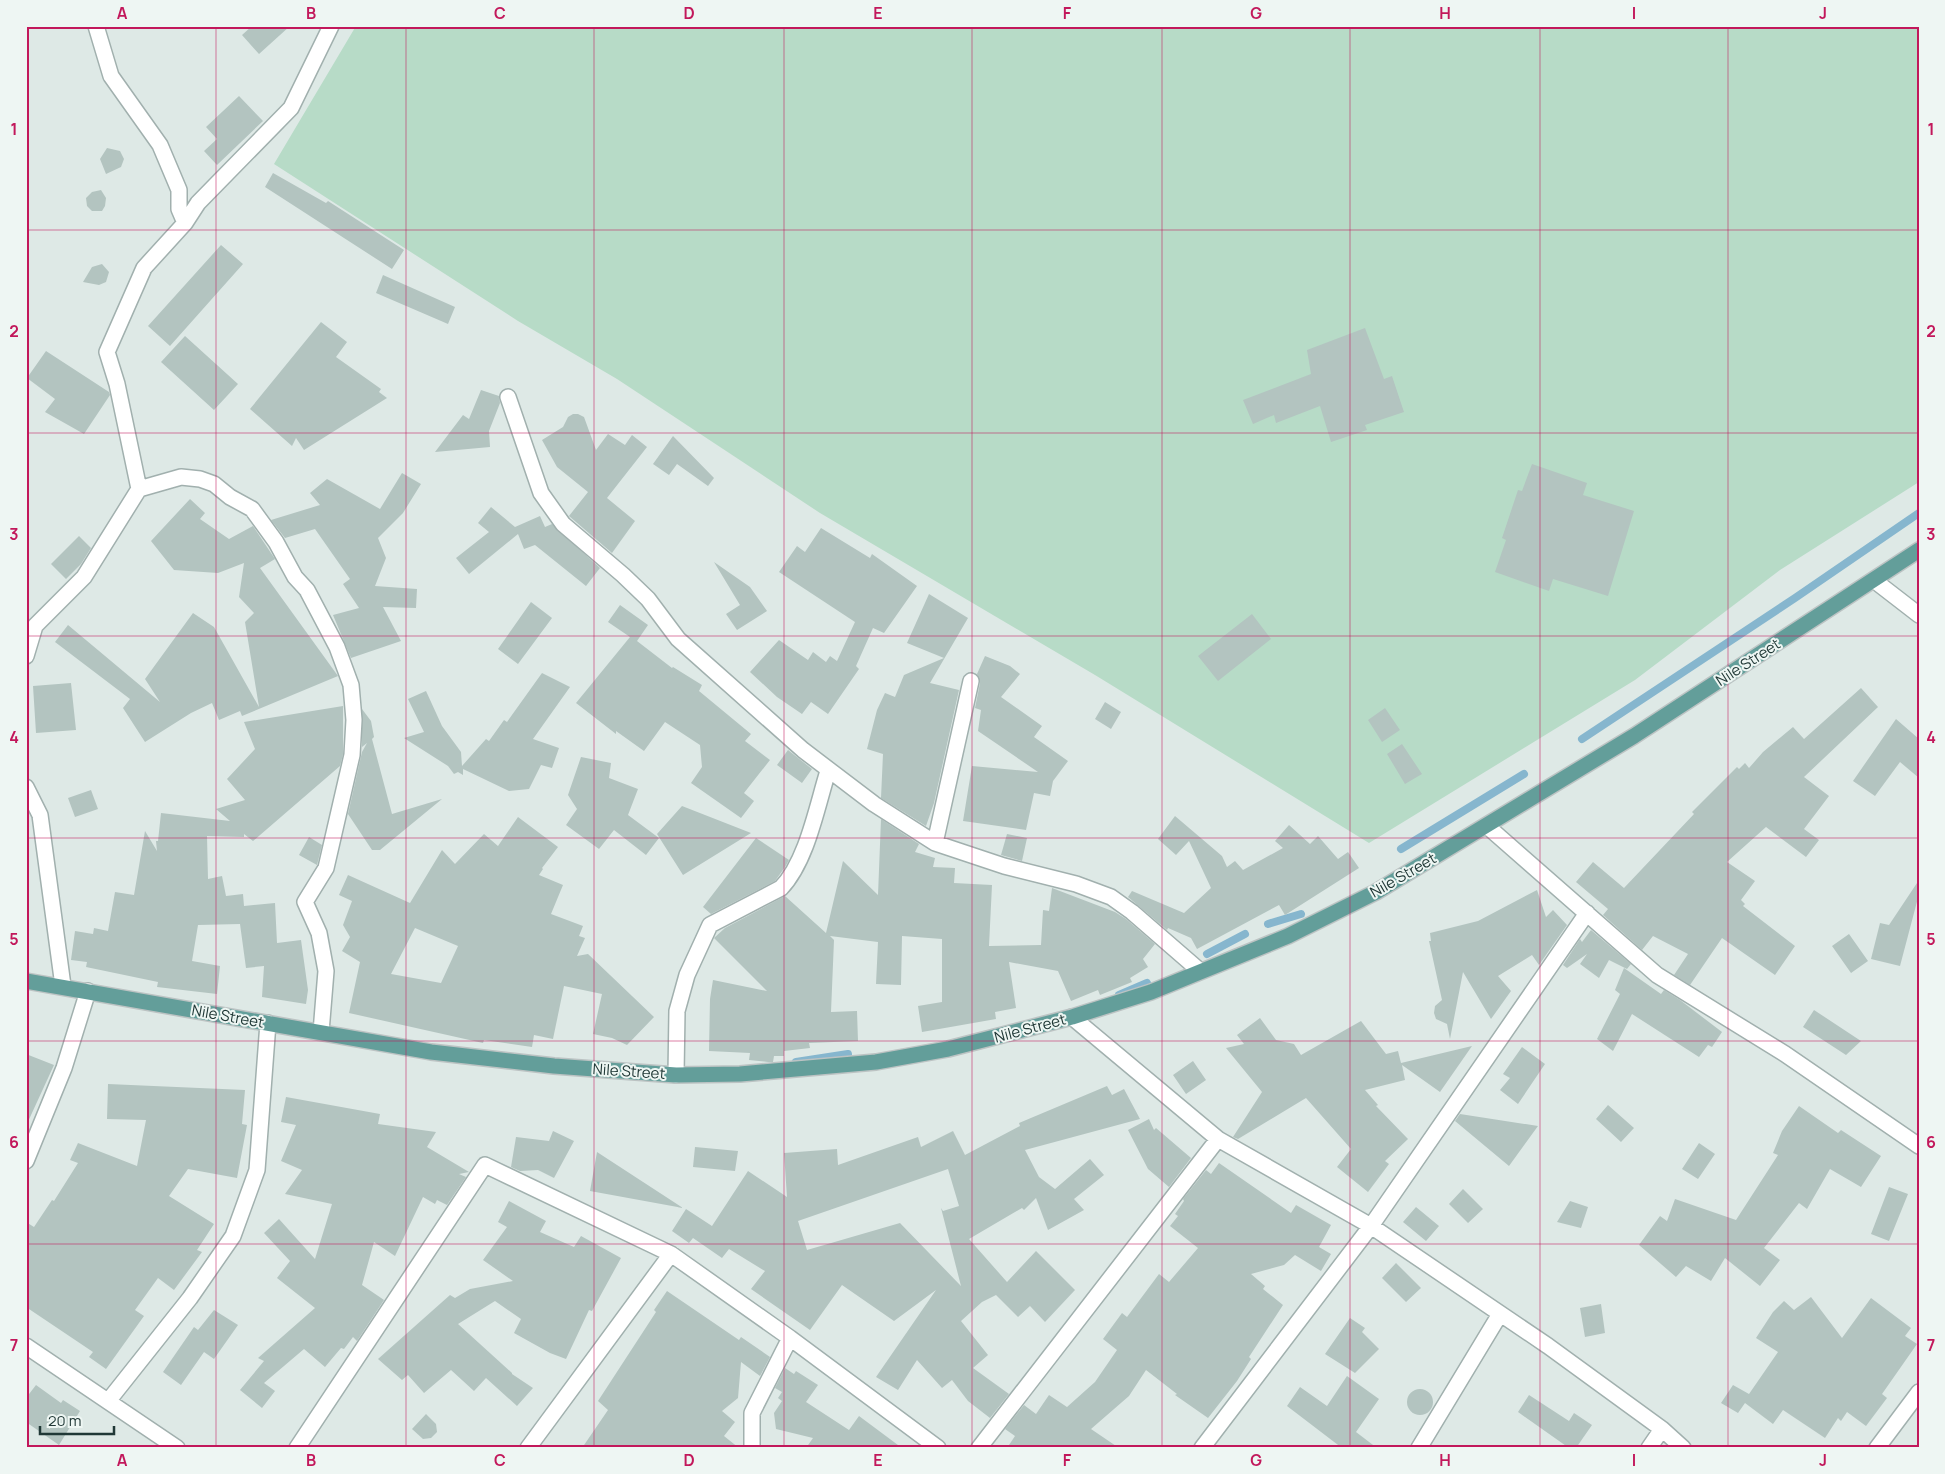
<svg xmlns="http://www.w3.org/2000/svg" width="1945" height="1474" font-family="Manrope,sans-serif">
<rect width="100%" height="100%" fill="#dee9e6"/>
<path fill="#b7dbc7" d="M356,26h1563v456l-139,88 -145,110 -266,163 -274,-168 -275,-162 -203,-134 -99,-58 -244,-157z"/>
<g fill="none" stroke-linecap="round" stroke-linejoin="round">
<path stroke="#86b6ce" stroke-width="8" d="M1582,739l213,-141 124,-85
M1401,849l123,-75
M1268,924l33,-10
M1207,954l38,-20
M1119,995l28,-12
M796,1062l52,-8"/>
</g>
<path fill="#b3c4c0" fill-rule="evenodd" d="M252,26h38l-31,28 -17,-19z
M239,96l24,25 -46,44 -13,-14 13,-12 -11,-12z
M107,148l13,3 4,8 -3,8 -15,7 -6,-15z
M273,173l53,30 2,-2 76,49 -12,19 -127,-82z
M101,190l5,8 -1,8 -3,5h-10l-5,-5 -1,-8 6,-6z
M221,245l22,19 -73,82 -22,-20z
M102,264l7,8 -3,10 -7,3 -16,-3 9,-15z
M383,275l72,32 -7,17 -72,-31z
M321,322l26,20 -11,15 45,32 -2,3 8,6 -83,52 -8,-12 -4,8 -42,-37z
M1365,328l19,51 8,-3 12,36 -39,13 2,5 -36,12 -11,-36 -44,17 -2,-8 -21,9 -10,-24 68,-26 -4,-24z
M185,336l53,48 -24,26 -53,-48z
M46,351l63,41 1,3 -26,39 -39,-22 10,-13 -28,-21z
M481,390l18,6 1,7 -11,28 1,16 -55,5 28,-37 6,4z
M573,414h5l6,3 12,33 12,-16 17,11 7,-10 15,12 -40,51 28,23 -23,32 -43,-37 19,-24 -31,-25 -15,-27 21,-13 5,-10z
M673,436l41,42 -6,8 -31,-22 -8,11 -16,-11z
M1532,464l55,19 -4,12 51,16 -26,85 -55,-17 -4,12 -54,-19 11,-32 -4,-2 16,-48 4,1z
M402,473l19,11 -18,29 -25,25 8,20 -11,28 42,3 -1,19 -33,-1 18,34 -50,17 -18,-43 26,-7 -16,-24 7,-5 -35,-50 -30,9 -14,-18 49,-15 -10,-12 17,-14 53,30z
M190,499l15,14 -5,6 29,20 24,-13 22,33 -15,9 78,108 -96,40 -2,-5 -21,9 -7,-17 -21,10 -46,29 -22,-34 7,-9 -75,-57 13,-17 92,77 -15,-23 48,-66 21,14 45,80 -14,-85 9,-9 -15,-16 5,-34 -26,10 -44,-3 -23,-29z
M491,507l24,20 25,-11 5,11 7,-3 48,44 -14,18 -51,-41 -11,4 -6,-15 -49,40 -13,-16 33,-26 -11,-9z
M821,528l49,30 2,-4 45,32 -33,47 -11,-5 -17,38 3,3 -31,45 -17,-12 -9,12 -25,-17 -27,-25 29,-32 29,20 5,-8 13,10 4,-6 7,5 18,-39 -76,-50 18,-26 8,6z
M79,536l12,12 -10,16 -15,15 -15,-15z
M714,562l36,25 17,24 -30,19 -11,-16 14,-9z
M929,594l39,24 -38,65 29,7 -25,113 -8,23 -45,-28 2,-44 -16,-5 10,-39 8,-17 10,4 9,-22 40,-17 -37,-15z
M531,602l21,16 -34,46 -20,-15z
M620,605l28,20 -11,16 35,27 1,-1 29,18 -3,6 52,43 -6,7 25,19 -26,33 10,8 -13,17 -50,-35 11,-16 -2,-22 -35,-23 -21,29 -28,-20v3l-40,-31 54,-66 -22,-15z
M1252,614l19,25 -53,42 -20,-25z
M985,656l25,10 10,8 -19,23 41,29 -8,11 34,24 -15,20 -3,15 -16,-3 -8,37 -63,-9 9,-55 66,6 -60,-41 3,-21 -6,-2 5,-25 -3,-9z
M542,673l28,14 -37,52 26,9 -7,20 -11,-3 -12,24 -20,2 -46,-22v6l-5,-3 -4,2 -6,-8 -44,-28 20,-6 -16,-33 18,-8 16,35 19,26 1,14 24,-27 3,2 15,-21 3,2z
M71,683l5,47 -40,3 -3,-47z
M1861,688l17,19 -74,70 25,19 -25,33 15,11 -13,17 -40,-30 -39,35 28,19 -14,19 4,4 -2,2 52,40 -20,29 -53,-37 -32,47 -16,-10 14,-21 -35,-18 -11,14 -39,-35 5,-6 -32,-27 17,-20 31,26 70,-74 -2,-2 45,-45 2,2 6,-6 4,5 14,-16 30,-25 11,12z
M1105,702l16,10 -10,17 -16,-10z
M343,706v48l-3,12 -87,75 -9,-7v3l-37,-1 1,43 14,-3 4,20 17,-2 1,12 31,-3 2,40 24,-3 7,50 -2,14 -44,-7 2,-31 -18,2 -6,-44 -42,1 -6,36 28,5 -3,28 -60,-7 1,-5 -72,-15 1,-5 -16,-2 4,-29 18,3 1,-6 14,3 7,-39 19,3 11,-64 12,20 -1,-10h2l3,-28 69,8 -14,-12 29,-9 -18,-21 28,-30 -11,-27z
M1385,708l15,22 -18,12 -14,-22z
M362,709l9,12 3,16 -2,2 20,75 50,-15 -62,51h-8l-24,-36 14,-62 5,-9 -5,4z
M1896,719l23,20v39l-19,-16 -25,34 -22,-15z
M1402,744l20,30 -17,10 -18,-30z
M788,750l24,19 -10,14 -25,-18z
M581,757l30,6 -2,15 29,11 -10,26 31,23 -13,17 -32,-25 -15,19 -33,-24 11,-16 -9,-14z
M91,790l7,19 -23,8 -7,-19z
M682,806l69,27 -68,42 -26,-41z
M1175,816l47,40 5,11 8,-6 8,9 40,-22 -8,-7 14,-16 21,19 8,-8 20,23 10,-7 11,16 -74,47 -6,-10 -82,44 -6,-11 -23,-10 -1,2 -39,-33 4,-6 52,22 27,-25 -22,-47 -13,14 -18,-16z
M518,817l40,30 -16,21 1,1 -4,6 24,10 -12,29 32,12 -4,10 6,2 -8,18 11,-2 66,63 -27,28 -15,-7 -19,-4 9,-40 -38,-8 -11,53 -19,-4 -2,12 -48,-7 -1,3 -134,-30 11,-51 -18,-11 8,-14 -7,-12 9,-24 -13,-6 9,-20 62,28 32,-53 13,14 29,-30 14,12zM415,928l43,18 -17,37 -50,-9z
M881,819l38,25 -4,8 20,6 -2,9 22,1 -1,15 38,2 -3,61 52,-1 2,-35 6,1 3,-23 63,24 11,7 29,25 -12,15 5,8 -18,11 2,4 -32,13 -2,-5 -27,11 -13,-30 -49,-9 7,46 -21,4 1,7 -74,13 -4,-26 24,-4v-63l-40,-3 -1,49 -25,-1 2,-42 -48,-6 4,4 -3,72 26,-1 1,30 -49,2 1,5 -26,3v5h-10l-1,6h-5l-19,-2 1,-7 -41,-2 1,-52 3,-19 54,11 -53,-53 11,-10 60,-32 41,37 17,-72 35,34z
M1007,834l20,4 -5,23 -21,-6z
M309,837l13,8 -5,20 -18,-10z
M756,838l33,22 -4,7 -10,14 -64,33 -8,-7z
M1919,880v14l-19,72 -29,-7 9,-36 9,2z
M1537,890l9,27 7,-7 14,15 -28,40 -7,-10 -34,21 13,15 -20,28 -28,-47 -13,67 -3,-15 -11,-5 -2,-6 1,-7 7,-6 -13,-59h2l-1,-8 48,-12z
M1591,930l40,34 -4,5 -18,-9 -10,18 -19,-14 7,-10 -20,14 -4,-3 17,-26 2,3z
M1849,934l19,27 -17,12 -19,-27z
M1624,968l37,26 3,-4 16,10 42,32 -10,15 -4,-2 -9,12 -67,-43 -19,37 -16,-12 23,-45 -5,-4z
M1814,1010l47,31 -15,14 -43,-28z
M1260,1018l16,22 18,4 7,11 60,-34 25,33 12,-3 3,12 71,-17 -32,46 -38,-27 3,15 -40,10 13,15 -2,1 32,33 -23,22 4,3 -21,28 -31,-25 14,-18 -45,-51 -68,41 -5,-2 29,-45 -36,-44 18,-4 -7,-9z
M1522,1047l23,17 -27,40 -18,-14 10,-12 -7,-4z
M26,1054l28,11 -28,61z
M1193,1061l13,19 -20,14 -13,-19z
M108,1084l137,6 -3,34 5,1 -10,53 -49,-9 -19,27 45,28 -17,26 5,2 -28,38 -16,-12 -23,32 9,6 -38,53 -17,-12 4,-5 -67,-45v-85l8,5 18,-27 2,1 24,-38 -8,-3 8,-17 59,23 9,-46 -39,-1z
M1107,1086l5,9 12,-6 16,30 -115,31 14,27 16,12 35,-30 14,16 -30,24 10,11 -36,20 -12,-32 -12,12 -2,-2 -53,31 38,43 29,-31 39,39 -30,32 -15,-16 -12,11 -22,-22 -14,7 -21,19 27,34 -15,13 36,26 -19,24 -22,-17 -16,-21 -10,8 -25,-28 -19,30 -22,-13 60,-87 -42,31 -52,-36 -32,45 -59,-41 14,-18 -36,-22 -7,9 -29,-20 -4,5 -17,-12 14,-22 26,17 36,-55 39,26 -3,-44 53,-4 1,16 80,-28 3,10 32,-16 12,24 55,-29 -1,-3zM948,1169l11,37 -16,5 -2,-3 20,78 -61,-63 -93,27 -9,-29z
M286,1097l94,17 -2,10 58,8 -9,15 42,25 -10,2 7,3 -19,28 -10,-5 -2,4 -12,-7 -28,59 -21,-14 -12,43 22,15 -27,41 -4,-4 -9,12 -3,-1 -16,19 -21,-18 -40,34 11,8 -13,17 -22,-18 24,-29 -6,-3 57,-50 -38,-30 13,-17 -26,-28 15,-14 36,40 17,-55 -47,-10 17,-24 -21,-9 15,-36 -15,-3z
M1608,1105l26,23 -13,14 -25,-23z
M1799,1106l39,27 3,-3 40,26 -20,31 -31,-18 -23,40 -8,-6 -35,45 16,12 -20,26 -35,-28 -14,23 -25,-15 -10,11 -37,-32 21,-29 7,5 8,-22 61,21 42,-65 -5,-2 9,-22z
M1460,1114l78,12 -29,40 -54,-45z
M1149,1119l5,11 2,-2 35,30 -22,29 -21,-18 -20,-39z
M553,1131l21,10 -20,37 -16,-8 -18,1 -9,-4 5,-30 33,4z
M1699,1143l16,11 -17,25 -16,-10z
M695,1147l43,4 -3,20 -42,-4z
M597,1152l86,56 -93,-17z
M1219,1163l72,50 5,-8 35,20 -12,22 12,7 -10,17 -26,-16 -11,10 -33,9 14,12 -2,3 20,16 -34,52 2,2 -14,22 -29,37 -33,-23 2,-1 -31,-24 -17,26 -38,33 28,19h-112l8,-12 -10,-7 19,-24 12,9 13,-19 18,12 28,-25 22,-32 -14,-11 19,-26 5,4 32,-43 10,8 29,-34 -28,-22 8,-10 -3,-2 9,-13 -1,-2 23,-29 5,4z
M1889,1187l19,7 -19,47 -18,-7z
M1463,1189l20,20 -15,14 -19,-19z
M509,1201l37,20 -6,11 34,15 7,-11 40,22 -29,53 -3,-1 -23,49 -16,-6 -36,-20 7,-14 -26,-18 -37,23 54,49v1l21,14 -16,18 -31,-28 -12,13 -23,-21 -27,23 -16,-18 -6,5 -24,-21 72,-64 5,3 15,-9 43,-8 -30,-21 24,-33 -9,-5z
M1570,1201l18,6 -7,21 -24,-6z
M1416,1207l23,19 -13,15 -23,-19z
M1396,1263l25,25 -15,14 -24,-24z
M667,1291l72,49 2,-3 29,20 -10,19 -19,-14 -3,36 -16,13 13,11 -11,14 15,12h-157l26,-38 -10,-9 58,-89 -2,-2z
M1811,1297l31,41 29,-40 40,30 -6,8 12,8 -35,50 5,4 -21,28 -19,-14 -6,9 -3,-3 -13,20 -42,-28 -10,14 -28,-21 -7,10 -17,-10 12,-18 16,9 29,-42 -22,-14 17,-26 11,-11 10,9z
M1601,1304l4,29 -20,4 -5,-29z
M214,1310l24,15 -24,34 -10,-7 -23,33 -18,-13 31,-45 4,3z
M1350,1318l15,10 -3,4 17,17 -24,24 -30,-19z
M785,1368l9,6 2,-3 22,14 -12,17 43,28 10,-14 43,32h-96l7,-10 -37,-9 -2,-16 8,-12 -4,-3 4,-6 -7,-4z
M1347,1376l32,23 -23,33 21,16h-35l-55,-42 13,-19 27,19z
M36,1385l25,18 2,-3 17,11 -21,34 -33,-23v-24z
M1407 1402a13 13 0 1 1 26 0a13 13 0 1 1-26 0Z
M1529,1395l40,26 5,-8 18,12 -16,23h-7l-51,-36z
M426,1414l10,10 1,8 -6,6 -8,1 -11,-10z"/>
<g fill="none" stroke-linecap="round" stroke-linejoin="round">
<defs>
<path id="minor" d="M96,26l15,50 49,69 19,45v19l6,14
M508,397l33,96 22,31 60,51 25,24 30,40 125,111 71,54 61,39 69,23 72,18 35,13 21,15 68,59
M139,489l42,-12 19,2 14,5 16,13 22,12 24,33 19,35 12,13 30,57 14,38 3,35 -2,35 -26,113 -21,34 14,31 7,38 -5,61
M1875,581l44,34
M26,656l9,-30 49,-49 55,-88 -22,-105 -10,-32 37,-84 41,-45 13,-20 93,-95 40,-82
M26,787l14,28 23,171
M1487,826l170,149 128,79 134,92
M935,843l36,-162
M1072,1017l146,122 153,87 177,120 114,83 21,19
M676,1075l1,-64 10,-36 23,-50 71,-37c26,-27 36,-82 47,-117
M26,1161l38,-93 24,-77
M26,1346l151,102
M109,1400l81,-102 43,-62 24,-66 11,-147
M297,1448l188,-283 186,89 119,84 148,110
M528,1448l143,-194
M752,1448v-35l38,-75
M979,1448l239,-309
M1202,1448l169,-222 216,-313
M1419,1448l81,-134
M1649,1448l13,-19
M1877,1448l42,-56"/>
<path id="major" d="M26,981l405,71 123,14 122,9 64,-1 136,-12 72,-13 124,-32 79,-25 137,-56 88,-44 258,-156 285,-186"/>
</defs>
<use href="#minor" stroke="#a1b0ae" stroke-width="18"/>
<use href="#major" stroke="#bcc3c3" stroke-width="18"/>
<use href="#minor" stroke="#fff" stroke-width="15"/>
<use href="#major" stroke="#639e9a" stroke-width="15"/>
</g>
<path fill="none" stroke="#c2185b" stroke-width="1" stroke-opacity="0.55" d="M216,26v1422M406,26v1422M594,26v1422M784,26v1422M972,26v1422M1162,26v1422M1350,26v1422M1540,26v1422M1728,26v1422M26,230h1893M26,433h1893M26,636h1893M26,838h1893M26,1041h1893M26,1244h1893"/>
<g text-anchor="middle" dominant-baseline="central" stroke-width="4" stroke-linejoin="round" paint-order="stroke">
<g font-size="15" fill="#203836" stroke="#eef6f3">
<text transform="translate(1748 662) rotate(-33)">Nile Street</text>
<text transform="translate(1403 875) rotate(-30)">Nile Street</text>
<text transform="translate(228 1016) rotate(10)">Nile Street</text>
<text transform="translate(1030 1028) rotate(-15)">Nile Street</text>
<text transform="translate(629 1071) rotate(4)">Nile Street</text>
</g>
</g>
<rect width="1945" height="1474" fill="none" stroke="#eef6f3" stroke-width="55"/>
<path d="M40 1426v8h74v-8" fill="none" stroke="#203836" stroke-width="2.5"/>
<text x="48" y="1426" font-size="15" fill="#203836" stroke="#eef6f3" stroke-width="4" paint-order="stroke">20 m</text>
<rect x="28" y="28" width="1890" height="1418" fill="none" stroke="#c2185b" stroke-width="2"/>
<g font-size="16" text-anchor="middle" font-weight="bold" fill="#c2185b">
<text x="122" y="19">A</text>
<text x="311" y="19">B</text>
<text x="500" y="19">C</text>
<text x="689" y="19">D</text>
<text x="878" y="19">E</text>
<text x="1067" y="19">F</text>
<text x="1256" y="19">G</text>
<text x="1445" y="19">H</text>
<text x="1634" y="19">I</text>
<text x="1823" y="19">J</text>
<text x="14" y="135">1</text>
<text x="1931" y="135">1</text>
<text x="14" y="337">2</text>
<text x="1931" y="337">2</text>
<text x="14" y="540">3</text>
<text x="1931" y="540">3</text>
<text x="14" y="743">4</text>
<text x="1931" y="743">4</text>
<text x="14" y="945">5</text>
<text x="1931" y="945">5</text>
<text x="14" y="1148">6</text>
<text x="1931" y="1148">6</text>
<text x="14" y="1351">7</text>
<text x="1931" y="1351">7</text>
<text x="122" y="1466">A</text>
<text x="311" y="1466">B</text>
<text x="500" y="1466">C</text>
<text x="689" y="1466">D</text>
<text x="878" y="1466">E</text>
<text x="1067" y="1466">F</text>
<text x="1256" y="1466">G</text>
<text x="1445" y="1466">H</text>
<text x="1634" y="1466">I</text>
<text x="1823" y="1466">J</text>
</g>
</svg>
